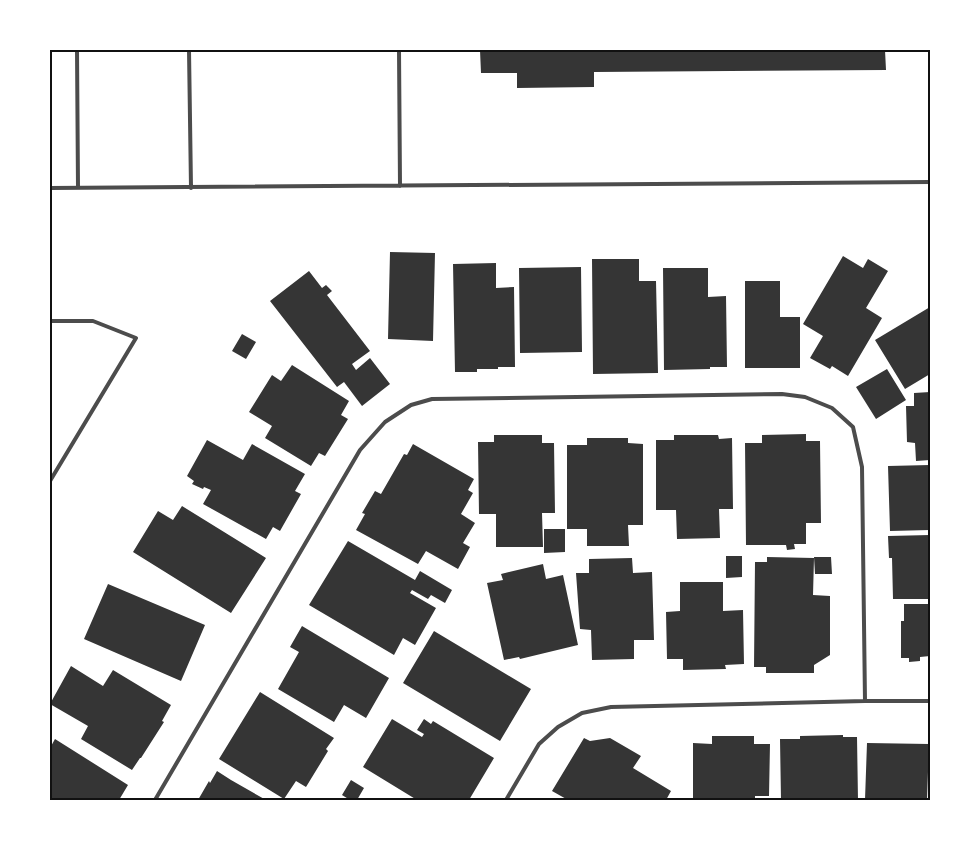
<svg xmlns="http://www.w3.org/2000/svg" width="980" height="850" font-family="Rubik,sans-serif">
<rect width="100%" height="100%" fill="#fff"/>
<path fill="#353535" d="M480,50h405l1,20 -292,2v15l-77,1v-15h-36z
M390,252l45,1 -2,88 -45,-2z
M843,256l20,12 5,-9 20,12 -22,37 16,10 -34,58 -16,-10 -2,3 -20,-11 13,-22 -20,-12z
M592,259h47v22h17l2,92 -65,1z
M496,263v25l18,-1 1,80h-17v2h-21v3h-22l-2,-108z
M581,267l1,85 -62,1 -1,-85z
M663,268h45v29l18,-1 1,71h-17v2l-46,1z
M309,271l13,17 4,-3 6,6 -5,4 43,56 -18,13 4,6 14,-12 20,26 -28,22 -18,-24 -7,5 -67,-86z
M745,281h35v36h20v51h-55z
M930,307v67l-25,15 -30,-49z
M242,334l14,8 -10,17 -14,-8z
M292,365l57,36 -8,14 7,4 -23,37 -6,-3 -8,13 -46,-28 7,-12 -23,-14 23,-37 9,6z
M887,369l19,31 -30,19 -20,-32z
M930,392v68l-14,1 -1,-18 -8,-1 -1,-36h8v-13z
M806,434v7h14l1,82h-15v21h-12l1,5 -8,1 -1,-5h-40l-1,-102h17v-8z
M494,435h48v8h12l1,70h-13l1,34h-47v-33h-17l-1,-72h16z
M674,435h44l1,4 13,-1 1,71h-14l1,29 -43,1 -1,-29h-20v-70h18z
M587,438h41v5l15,1v81h-15l1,21h-42v-17h-20v-84h20z
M207,440l36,20 9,-16 53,30 -10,17 6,3 -21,37 -7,-4 -7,12 -63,-35 8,-14 -7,-3 -1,2 -11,-5 2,-3 -7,-5z
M413,444l61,35 -6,11 5,3 -12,21 14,9 -12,20 7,4 -12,22 -32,-18 -8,13 -62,-34 9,-16 -3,-1 13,-22 6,3 23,-40 3,1z
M930,465v65l-40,1 -2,-65z
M182,506l84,52 -35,55 -98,-61 25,-41 15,9z
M544,529h21v23l-21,1z
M930,535v64h-37l-1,-41h-3l-1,-22z
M348,541l67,39 5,-9 32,19 -7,13 -14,-8 -3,4 -16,-9 -2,3 26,15 -21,37 -12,-7 -9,17 -85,-50z
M726,556h16v21l-16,1z
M767,557l47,1 -1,37 17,1v59l-16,10v8h-48v-6h-12l1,-105h12z
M814,557h17l1,17h-17z
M632,558l1,15 19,-1 2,68h-20v19l-42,1 -1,-30 -11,-1 -4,-56h13v-14z
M543,564l3,15 17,-4 15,70 -58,14 -1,-2 -15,3 -17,-77 16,-3 -2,-6z
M680,582h43v29l20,-1 1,54 -19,1 1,4 -43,1v-11h-16l-1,-47 14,-1z
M108,584l97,41 -24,56 -97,-42z
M904,604h26v52l-10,1v4l-11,1v-4h-8v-37h3z
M302,626l87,52 -23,40 -22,-13 -10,17 -56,-33 21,-37 -9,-5z
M434,631l97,58 -31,52 -97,-58z
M71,666l32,20 10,-16 58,35 -9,16 2,1 -23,36h-1l-8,12 -51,-31 7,-13 -38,-22z
M260,692l74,46 -8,11 2,2 -22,36 -10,-6 -12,18 -65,-40z
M392,719l30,18 2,-3 -7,-4 7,-11 7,5 2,-3 61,37 -25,42h-52l-54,-33z
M843,735v2h14l1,63h-77l-1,-61h20v-3z
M712,736h42v8h16l-1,52h-14v4h-42v-1l-20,-1v-55l19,1z
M584,738l6,3 20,-3 31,18 -8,12 38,23 -5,9h-98l-16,-9z
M55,739l73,46 -9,15h-69v-52z
M867,743l62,1 -2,56h-62z
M217,771l14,9 35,20h-68l11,-19 1,2z
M351,780l13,8 -7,12h-7l-8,-5z"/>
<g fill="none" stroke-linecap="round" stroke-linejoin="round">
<path stroke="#4c4c4c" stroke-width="4" d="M77,50l1,138
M189,50l2,138
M399,50l1,136
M50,188l880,-6
M50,321h43l43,17 -86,143
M155,800l205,-350 25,-28 26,-17 21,-6 350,-5 23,3 27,11 21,19 9,40 3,234
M506,800l33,-56 19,-17 24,-14 29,-6 254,-6h65"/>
</g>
<rect width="980" height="850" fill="none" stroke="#ffffff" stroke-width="102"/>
<rect x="51" y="51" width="878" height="748" fill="none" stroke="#111" stroke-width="2"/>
</svg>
